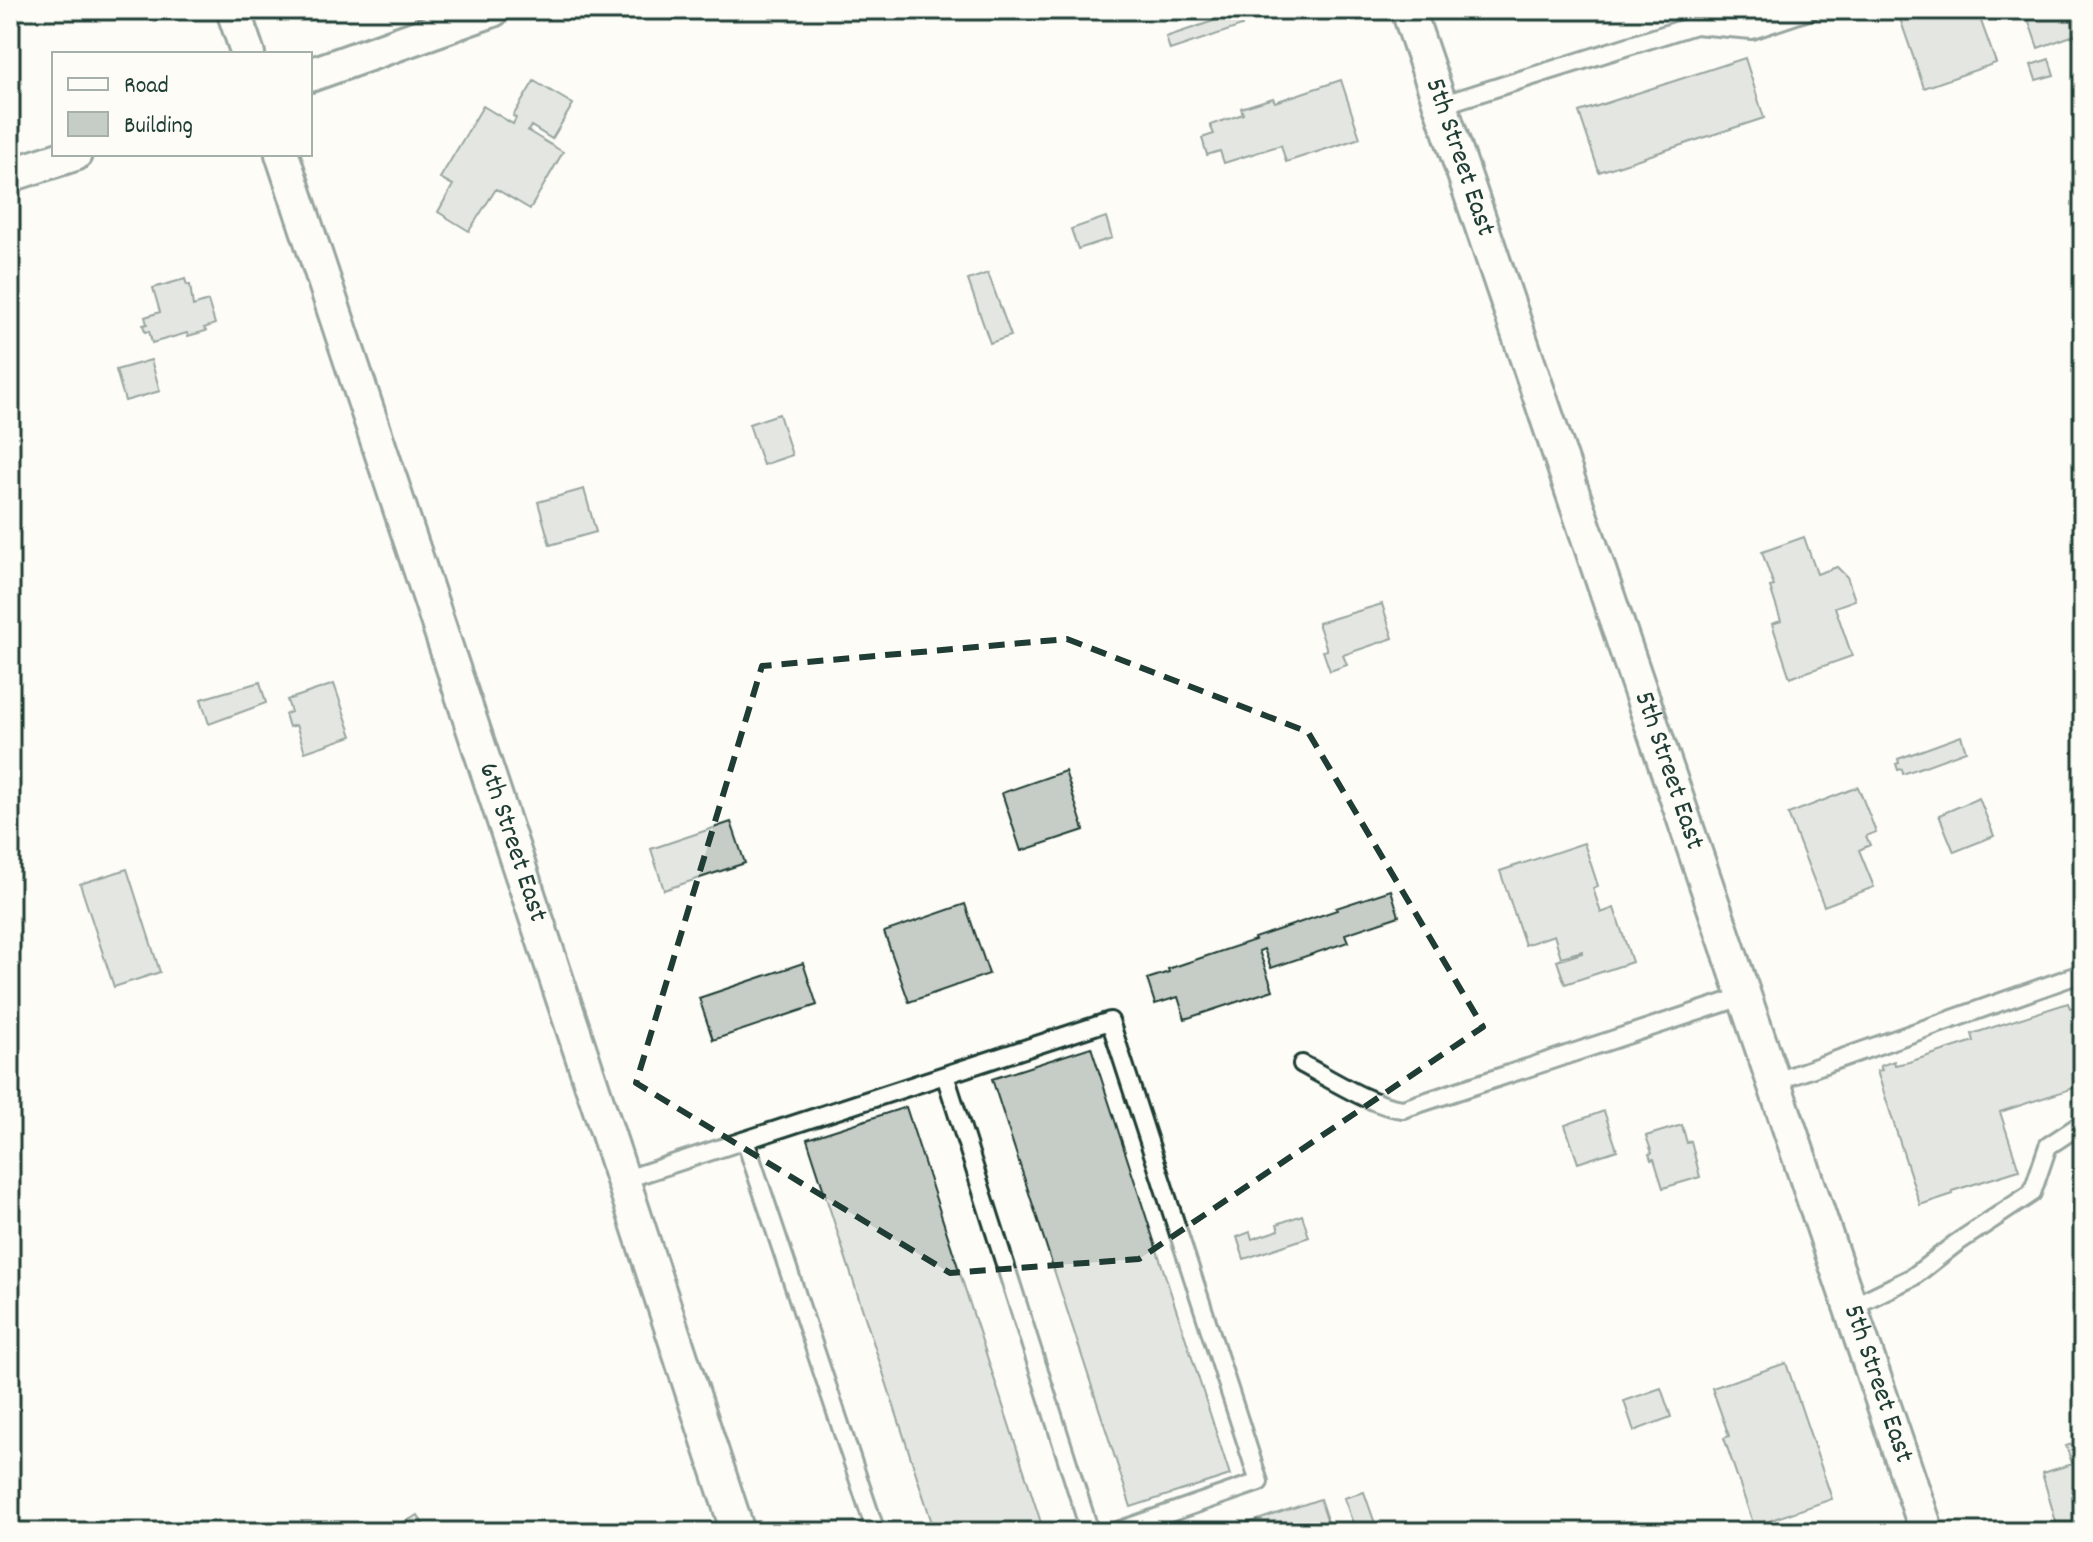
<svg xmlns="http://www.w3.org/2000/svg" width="2093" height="1542" font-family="Dekko,sans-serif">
<rect width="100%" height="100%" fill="#fdfcf7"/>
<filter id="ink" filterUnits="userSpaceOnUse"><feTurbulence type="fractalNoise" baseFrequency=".0125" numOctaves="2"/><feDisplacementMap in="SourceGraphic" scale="16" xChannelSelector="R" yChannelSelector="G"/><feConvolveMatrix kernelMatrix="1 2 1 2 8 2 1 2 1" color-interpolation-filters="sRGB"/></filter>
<g filter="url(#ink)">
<path fill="#c6cdc7" stroke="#1f3d34" stroke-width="2" d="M1897,10h80l19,53 -72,25z
M2025,10h58v22l-45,16z
M1237,13l5,13 -72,24 -4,-13z
M1745,58l19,60 -165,54 -20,-60z
M2049,59l5,16 -18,5 -5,-15z
M1341,80l19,58 -74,24 -5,-17 -57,18 -4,-12 -13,4 -5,-17 12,-4 -4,-9 33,-11 -2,-6 32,-10 2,4z
M534,81l39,23 -21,35 -21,-13 -3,5 35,21 -33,57 -34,-20 -27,42 -31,-19 15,-27 -13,-7 43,-72 30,18 3,-6 -3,-2z
M1106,217l6,21 -34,11 -7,-20z
M988,273l23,63 -21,7 -22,-63z
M185,279l2,6h3l3,21 15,-5 7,23 -11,4 2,3 -18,5 -1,-3 -35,10 -3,-12 -4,1 -2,-7 4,-1 -2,-7 15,-5 -7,-24z
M151,360l9,31 -35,10 -9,-31z
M779,414l13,41 -29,10 -14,-41z
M584,489l12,43 -46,13 -12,-43z
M1804,537l13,37 20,-7 10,10 8,23 -20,7 17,49 -62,22 -18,-54 9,-3 -11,-34 4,-1 -12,-34z
M1382,604l11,34 -50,17 4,10 -17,6 -7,-20 4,-1 -9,-27z
M260,682l6,21 -57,21 -8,-25z
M334,684l18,52 -47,16 -9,-27 -7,2 -4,-13 6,-2 -4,-12z
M1961,736l5,15 -63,23 -1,-5 -4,1 -2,-6 3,-1 -1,-4z
M1065,771l19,59 -63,21 -19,-58z
M1858,787l18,45 -10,4 4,9 -11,5 15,37 -50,19 -36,-92z
M1979,798l15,38 -40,16 -15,-37z
M731,822l14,41 -81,27 -13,-41z
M1584,843l14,43 -5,2 8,25 13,-5 18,54 -67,22 -8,-23 25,-8v-2l-21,6 -7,-22 -29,10 -25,-74z
M127,869l33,103 -46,15 -34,-103z
M1391,890l8,26 -54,18 3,8 -77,26 -7,-19 -5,2 14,39 -88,29 -7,-22 -23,7 -8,-25 22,-7 -1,-3 87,-29 -1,-2 83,-28 -1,-2z
M965,904l24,70 -80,28 -25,-70z
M803,963l14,42 -104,35 -14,-42z
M2068,1003l2,5 12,-3 1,3v7l-8,2 8,24v44l-83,27 19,58 -67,21 1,3 -33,11 -43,-134 5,-1 -2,-4 14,-5 1,4 14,-3 65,-21 -2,-7z
M1091,1047l139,428 -99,32 -139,-428z
M906,1107l138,425h-109l-128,-393z
M1604,1111l13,39 -39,13 -13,-38z
M1682,1125l5,18 4,-2 9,36 -37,11 -9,-29 -3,1 -2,-6 3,-1 -6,-17z
M2083,1140v25l-7,-23z
M1302,1215l7,22 -65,22 -7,-22 13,-5 2,7 27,-9 -2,-6z
M1786,1363l46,136 -78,27 -30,-88 5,-2 -17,-48z
M1661,1388l10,29 -37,14 -10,-30z
M2083,1441v19l-11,3 -6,-17z
M2083,1461v61l-25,7 -16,-56z
M1364,1492l14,40h-22l-12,-34z
M1320,1499l11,33h-99l-1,-3z
M418,1515l9,17h-42z
M1747,1524l3,8h-26z"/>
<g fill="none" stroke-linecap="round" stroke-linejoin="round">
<defs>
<path id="service" d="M1441,105l254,-80 57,5 59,-20
M1302,1064c27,14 71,43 101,45l342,-113
M945,1075l145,457
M1774,1082l309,-109
M745,1140l131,392
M623,1180l487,-159 149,461 -144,50
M1851,1307l62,-30 42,-33 77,-51 16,-47 35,-23"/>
<g id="minor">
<path d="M233,10l15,44"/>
<path id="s1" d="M1408,10l519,1522"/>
<path d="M310,75l183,-65"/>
<path id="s2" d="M282,154l324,974 132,404"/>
<path d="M10,175l65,-21"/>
</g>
</defs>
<use href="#service" stroke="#1f3d34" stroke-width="22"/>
<use href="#minor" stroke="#1f3d34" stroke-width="38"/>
<use href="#service" stroke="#fdfcf7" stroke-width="16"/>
<use href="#minor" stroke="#fdfcf7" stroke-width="32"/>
</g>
</g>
<path d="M0 0H2093V1542H0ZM1067,639l241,93 175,295 -344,232 -189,14 -314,-190 126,-417z" fill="#fdfcf7" fill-opacity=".55" fill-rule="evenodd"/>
<path fill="none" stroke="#1f3d34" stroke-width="6" stroke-dasharray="16 10" stroke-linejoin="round" d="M1067,639l241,93 175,295 -344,232 -189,14 -314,-190 126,-417z"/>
<g text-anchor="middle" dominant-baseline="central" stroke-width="7" stroke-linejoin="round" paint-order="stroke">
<g font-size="28" fill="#1f3d34" stroke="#fdfcf7">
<text stroke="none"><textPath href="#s1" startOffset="156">5th Street East</textPath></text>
<text stroke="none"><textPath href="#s1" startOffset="804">5th Street East</textPath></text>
<text stroke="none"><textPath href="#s2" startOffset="726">6th Street East</textPath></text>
<text stroke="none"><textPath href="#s1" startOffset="1452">5th Street East</textPath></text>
</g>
</g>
<rect width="2093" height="1542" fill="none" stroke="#fdfcf7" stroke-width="40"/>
<rect x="20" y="20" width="2053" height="1502" fill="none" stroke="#1f3d34" stroke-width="3" filter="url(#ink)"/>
<rect x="52" y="52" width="260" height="104" fill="#fdfcf7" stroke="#a4b0a9" stroke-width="2"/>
<rect x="68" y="78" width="40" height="12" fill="#fdfcf7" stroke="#a4b0a9" stroke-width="2"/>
<text x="124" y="92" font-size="24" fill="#1f3d34">Road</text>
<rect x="68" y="112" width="40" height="24" fill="#c6cdc7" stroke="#a4b0a9" stroke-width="2"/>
<text x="124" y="132" font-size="24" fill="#1f3d34">Building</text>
</svg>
